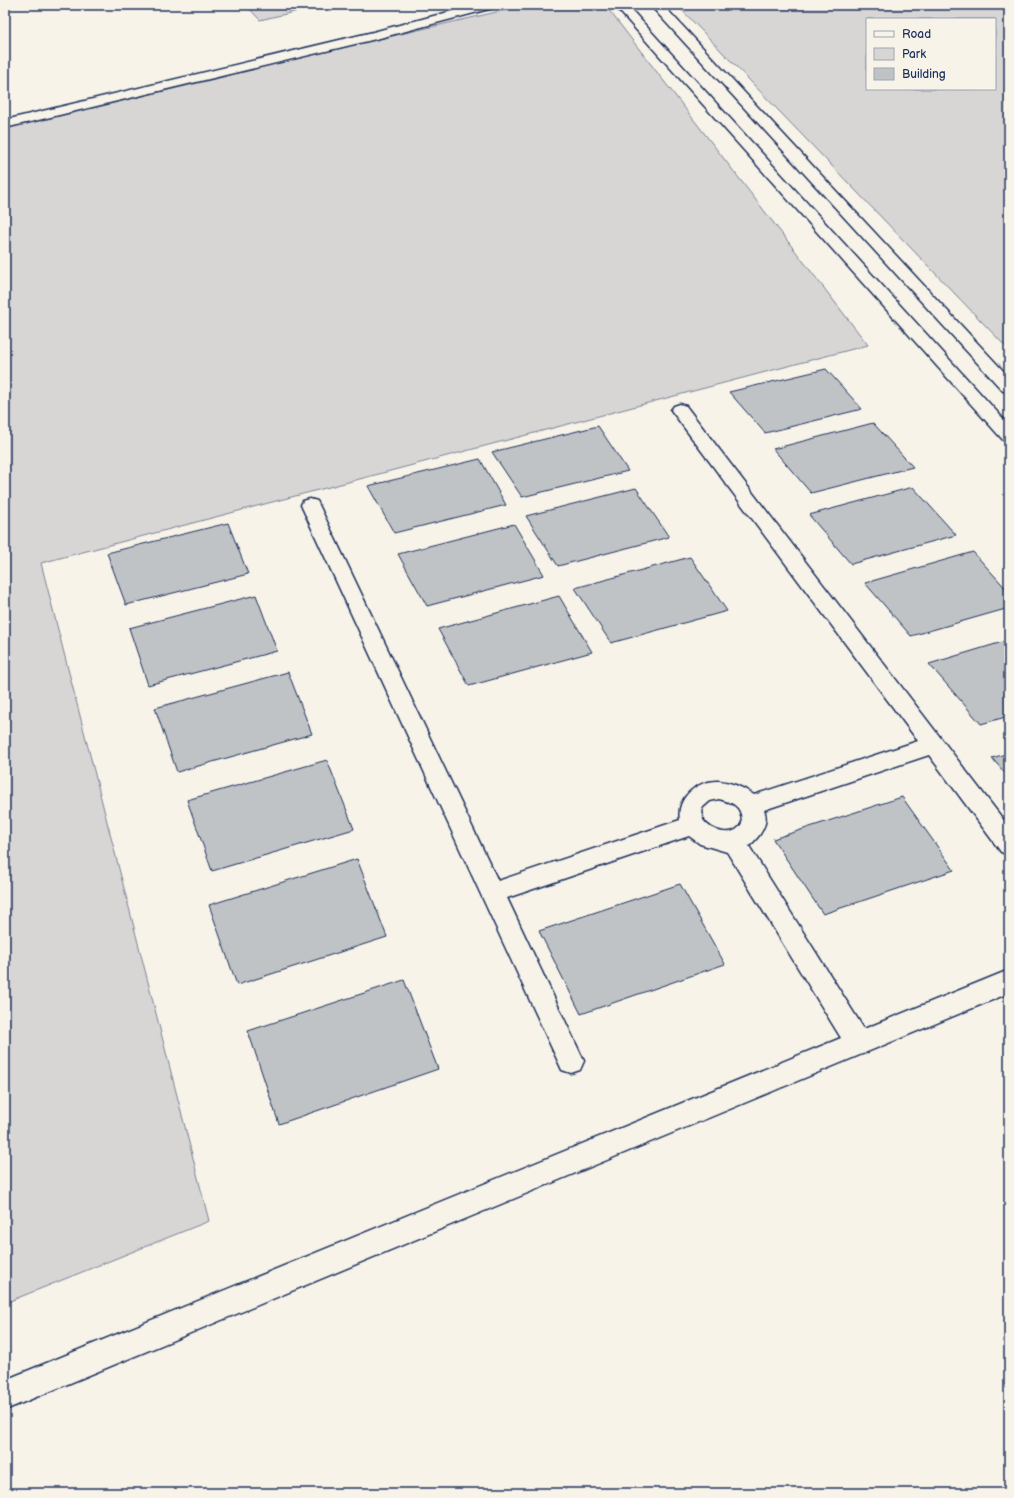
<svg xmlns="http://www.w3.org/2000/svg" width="1014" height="1498" font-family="'Balsamiq Sans',sans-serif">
<rect width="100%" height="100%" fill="#f7f3e8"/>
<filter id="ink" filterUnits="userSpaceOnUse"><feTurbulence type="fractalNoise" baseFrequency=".025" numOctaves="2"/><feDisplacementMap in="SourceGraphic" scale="8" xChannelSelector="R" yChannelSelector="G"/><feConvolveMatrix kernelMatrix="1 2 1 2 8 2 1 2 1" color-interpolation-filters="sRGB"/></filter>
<g filter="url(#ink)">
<path fill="#d7d6d4" stroke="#798299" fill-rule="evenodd" d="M246,5h78l-64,15z
M527,5h78l263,340 -827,218 168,658 -204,82v-1178z
M677,5h332v345zM867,19h128v70h-128z"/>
<path fill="#c0c3c5" stroke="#1b2f5e" d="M826,369l36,40 -97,24 -36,-41z
M873,423l40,44 -102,26 -38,-44z
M598,426l30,45 -106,26 -30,-45z
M480,459l26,46 -112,28 -26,-47z
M913,487l43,48 -105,29 -42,-49z
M636,488l33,49 -111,29 -32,-50z
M228,523l20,51 -122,31 -19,-52z
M514,524l30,51 -117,31 -29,-52z
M973,552l36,40v16l-98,28 -46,-53z
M690,557l37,54 -116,32 -36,-55z
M256,595l21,56 -129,34 -19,-57z
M559,596l33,56 -123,34 -31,-57z
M1009,640v76l-28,8 -52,-60z
M288,672l24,62 -135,38 -22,-64z
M1009,753v25l-17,-20z
M327,760l27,69 -142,42 -25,-71z
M902,797l52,73 -131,44 -50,-75z
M357,859l30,78 -150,48 -28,-80z
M680,884l45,80 -144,50 -42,-83z
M404,980l34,89 -159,55 -31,-93z"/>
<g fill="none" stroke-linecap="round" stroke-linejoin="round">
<defs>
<path id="minor" d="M475,5h20l-2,3 -117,31 -371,89v-8l368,-88z
M614,5h13l382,420v17l-6,-2z
M650,5h13l346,372v15l-6,-1z
M680,404l6,2 323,421v28l-8,-3 -72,-97 -165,55c6,13 -5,28 -15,36l115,183 145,-59v23l-1004,417v-30l836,-342 -114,-186 -27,-8 -11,-8 -182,62 77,163 -4,9 -9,3 -9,-3 -261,-565 2,-4 7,-2 7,2 2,4 179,376 182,-61c-4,-22 17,-40 39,-39 12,1 25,7 35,14l164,-54 -244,-327 -3,-4 3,-4zM719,799c15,4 23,7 23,24 -8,16 -30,9 -39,-3l-1,-12 8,-7z"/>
</defs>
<use href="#minor" stroke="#1b2f5e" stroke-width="3"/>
<use href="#minor" fill="#f7f3e8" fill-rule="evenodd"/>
</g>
</g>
<rect width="1014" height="1498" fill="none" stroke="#f7f3e8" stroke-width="20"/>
<rect x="10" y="10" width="994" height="1478" fill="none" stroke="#1b2f5e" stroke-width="1.5" filter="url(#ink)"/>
<rect x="866" y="18" width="130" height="72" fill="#f7f3e8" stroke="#9fa5b1"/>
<rect x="874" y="31" width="20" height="6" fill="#f7f3e8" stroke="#9fa5b1"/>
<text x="902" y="38" font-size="12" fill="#1b2f5e">Road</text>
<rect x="874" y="48" width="20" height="12" fill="#d7d6d4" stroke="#9fa5b1"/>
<text x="902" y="58" font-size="12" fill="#1b2f5e">Park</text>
<rect x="874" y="68" width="20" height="12" fill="#c0c3c5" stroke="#9fa5b1"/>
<text x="902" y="78" font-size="12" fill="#1b2f5e">Building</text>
</svg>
